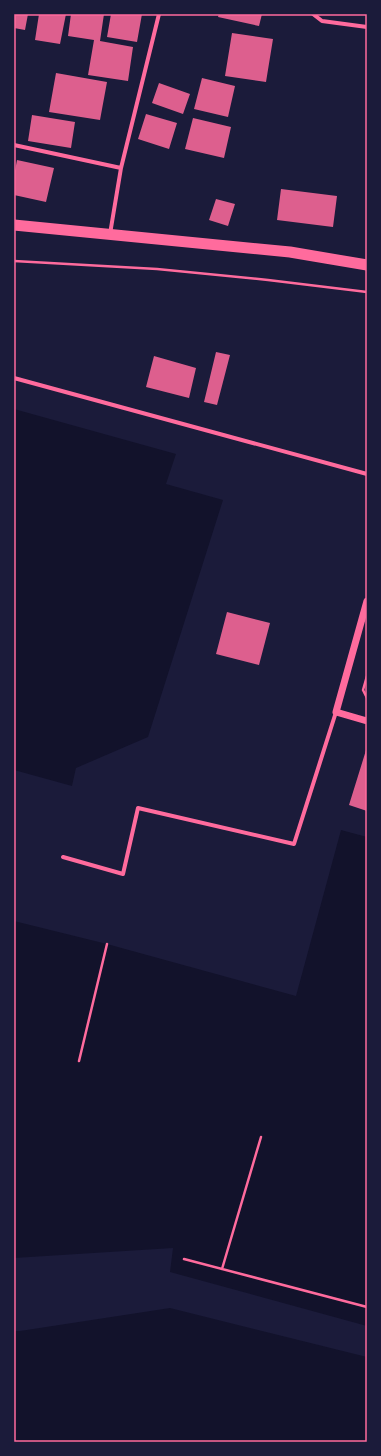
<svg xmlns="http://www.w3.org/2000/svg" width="381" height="1456" font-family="Cabin,sans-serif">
<rect width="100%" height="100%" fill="#1b1b3a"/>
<path fill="#12122b" d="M14,409l162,45 -10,30 57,16 -75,237 -72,31 -4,18 -58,-16z
M341,830l26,7v605h-353v-521l93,23 189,52z"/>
<path fill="#1b1b3a" d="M173,1248l-3,24 197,54v31l-197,-49 -150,23h-6v-73z"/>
<path fill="#dd5f8e" d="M14,14h14l-3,16 -11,-2z
M39,14h27l-6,30 -25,-4z
M71,14h33l-4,27 33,6 -5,34 -40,-6 6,-35 -26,-4z
M111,14h31l-5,28 -30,-5z
M219,14h43l-3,12 -41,-9z
M232,33l41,6 -7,43 -41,-6z
M56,73l51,9 -7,38 -51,-8z
M202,78l33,8 -7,31 -34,-8z
M159,83l31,11 -7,20 -31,-11z
M146,114l31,9 -8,26 -31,-10z
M32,115l43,7 -4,26 -43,-7z
M193,118l38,9 -7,31 -39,-9z
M17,160l37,8 -8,34 -32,-7v-19z
M281,189l56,7 -4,31 -56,-7z
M216,199l19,5 -7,22 -19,-6z
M216,352l14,3 -13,50 -13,-3z
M154,356l42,12 -7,30 -43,-11z
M227,612l43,11 -11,42 -43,-11z
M367,747v64l-18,-6z"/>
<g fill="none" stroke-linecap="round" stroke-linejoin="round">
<path stroke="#ff6b9d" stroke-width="2.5" d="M14,261l143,8 111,11 99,12
M367,676l-4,14 4,8
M79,1061l28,-117
M184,1259l183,48
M222,1269l39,-132"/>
<path stroke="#ff6b9d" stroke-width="4" d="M313,14l9,7 45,6
M14,145l107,23
M110,234l11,-66 38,-154
M14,378l353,96
M63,857l60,17 15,-66 156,36 42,-132"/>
<path stroke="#ff6b9d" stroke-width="7" d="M367,601l-31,111 31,9"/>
<path stroke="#ff6b9d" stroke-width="11" d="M14,225l276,27 77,13"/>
</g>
<rect width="381" height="1456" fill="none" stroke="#1b1b3a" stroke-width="30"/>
<rect x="15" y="15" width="351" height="1426" fill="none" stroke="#ff6b9d" stroke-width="1.5"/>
</svg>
